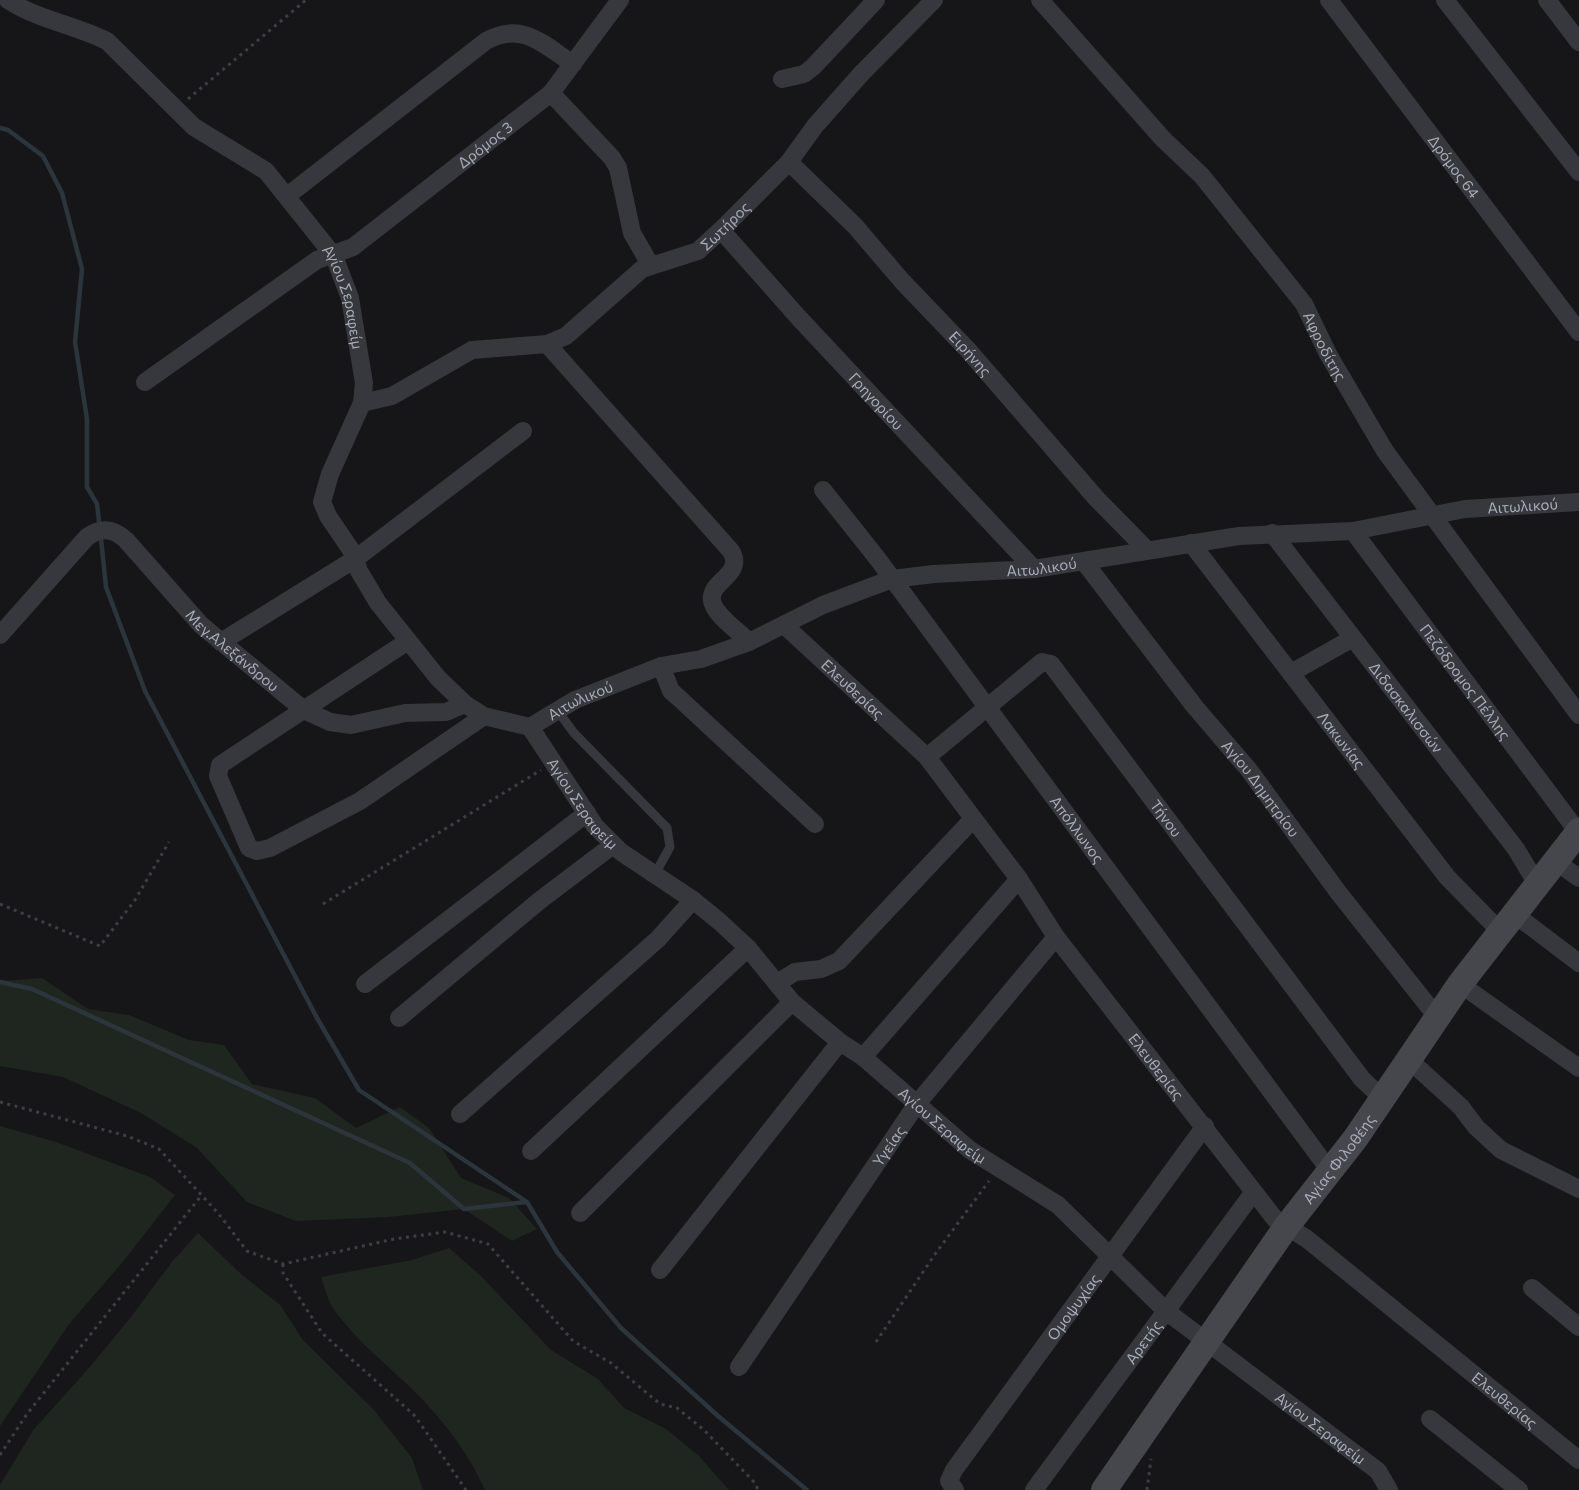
<svg xmlns="http://www.w3.org/2000/svg" width="1579" height="1490" font-family="Commissioner,sans-serif">
<rect width="100%" height="100%" fill="#161618"/>
<path fill="#1e261f" d="M42,978l46,31 41,6 60,25 35,5 28,39 63,14 41,30 44,-21 29,21 32,50 48,20 28,31 -25,12 -48,-32 -76,8 -92,4 -49,-19 -50,-54 -56,-35 -78,-36 -63,-11v-85z
M0,1126l56,16 94,35 25,18 -53,68 -53,61 -69,102z
M198,1233l43,41 39,31 23,35 71,70 38,48 11,32h-423v-5l34,-56 55,-61 42,-51 40,-54z
M449,1248l32,28 70,74 47,29 26,29 42,21 32,26 31,35h-244c-16,-36 -41,-69 -69,-97 -27,-27 -59,-51 -81,-82 -7,-9 -10,-23 -14,-34l91,-17z"/>
<g fill="none" stroke-linecap="round" stroke-linejoin="round">
<path stroke="#2c353c" stroke-width="4.5" d="M0,128l8,2 35,26 19,37 20,76 -7,73 12,77v68l10,17 2,17
M101,539l5,48 39,104 172,327 42,72 168,112 30,50 64,76 97,88 89,74
M0,982l32,7 378,174 54,46 62,-7"/>
<path stroke="#3d3f44" stroke-width="3" stroke-dasharray="3 4.5" stroke-linecap="butt" d="M188,99l118,-99
M0,904l100,42 35,-46 34,-58
M323,904l218,-134
M0,1102l127,34 32,13 59,64 29,38 36,13 111,-25 51,-7 43,12 85,97 38,22 49,41 17,4 27,22 51,53 3,7
M283,1264v9l39,60 93,83 51,74
M876,1342l57,-85 56,-76
M0,1455l27,-41 174,-218
M1147,1490l4,-31"/>
<path stroke="#37383d" stroke-width="9" d="M557,710l17,23 93,95 3,19 -15,27"/>
<g stroke="#37383d" stroke-width="18">
<path id="s1" d="M8,0c30,20 67,25 99,41l87,86 72,44 68,85 16,42 14,85 -2,20 -32,71 -8,28 6,14 25,37 6,18 19,32 60,75 27,26"/>
<path id="s2" d="M1040,0l123,139 39,37 102,128 24,50 57,97 194,264"/>
<path id="s3" d="M1329,0l250,332"/>
<path d="M1445,0l134,172"/>
<path d="M1547,0l32,42"/>
<path d="M782,79l22,-5 9,-7 63,-67"/>
<path d="M551,93l61,65 6,10 14,65 19,33"/>
<path id="s4" d="M789,162l66,64 47,55 66,69 128,148 51,52"/>
<path d="M287,196l199,-155c36,-20 57,3 87,23"/>
<path id="s5" d="M721,230l78,88 235,251"/>
<path d="M547,344l184,207c15,25 -27,31 -18,53 5,14 26,27 36,38"/>
<path id="s6" d="M145,382l172,-122 36,-13 198,-154 69,-93"/>
<path id="s7" d="M362,403l30,-7 80,-46 75,-6 19,-8 76,-67 56,-18 23,-21 68,-68 26,-36 46,-52 73,-74"/>
<path id="s8" d="M823,490l54,68 453,613"/>
<path id="s9" d="M1353,531l225,301"/>
<path id="s10" d="M1272,533l244,316 21,35"/>
<path id="s11" d="M1191,543l256,334 53,54"/>
<path id="s12" d="M1085,563l110,144 54,63 89,122 99,125"/>
<path id="s13" d="M784,625l143,132 92,122 37,58 219,282 32,20 272,221"/>
<path id="s14" d="M0,635l87,-98c14,-10 26,-9 39,3l75,85 103,85 26,12 21,3 54,-12 41,-1 19,-8 19,12 46,11"/>
<path d="M408,641l-188,124 -2,11 31,72 8,3 13,-3 90,-47 124,-85"/>
<path d="M221,642l134,-83 168,-128"/>
<path d="M661,666l10,25 8,7 136,126"/>
<path d="M1291,673l62,-35"/>
<path id="s15" d="M530,727l65,99 26,26 72,48 27,22 28,26 44,54 48,40 23,15 107,93 88,55 108,106 212,160 11,19"/>
<path id="s16" d="M530,727l45,-27 86,-34 40,-7 48,-17 74,-37 69,-26 42,-5 100,-5 205,-33 114,-5 112,-22 114,-7"/>
<path id="s17" d="M927,757l115,-95 9,2 311,415 19,18"/>
<path d="M1555,861l24,17"/>
<path d="M1513,913l66,50"/>
<path d="M777,983l18,-11 26,-3 18,-8 134,-142"/>
<path d="M365,984l222,-171"/>
<path d="M1460,984l119,84"/>
<path d="M399,1018l140,-117 74,-56"/>
<path d="M863,1057l156,-178"/>
<path d="M1408,1059l53,48 15,20 25,23 78,39"/>
<path d="M460,1114l198,-175 35,-39"/>
<path d="M531,1151l217,-203"/>
<path d="M580,1213l212,-211"/>
<path d="M660,1270l180,-228"/>
<path d="M1532,1288l47,39"/>
<path id="s18" d="M739,1367l177,-262 140,-168"/>
<path d="M1430,1419l89,71"/>
<path id="s19" d="M955,1490l-6,-9 5,-11 251,-344"/>
<path id="s20" d="M1034,1490l219,-297"/>
</g>
<path stroke="#45474d" stroke-width="26" id="s21" d="M1104,1490l182,-263 69,-88 105,-155 119,-153"/>
</g>
<g text-anchor="middle" dominant-baseline="central" stroke-width="5" stroke-linejoin="round" paint-order="stroke">
<g font-size="15" fill="#a8adb8" stroke="#111113">
<text stroke="none"><textPath href="#s6" startOffset="416">Δρόμος 3</textPath></text>
<text stroke="none"><textPath href="#s3" startOffset="208">Δρόμος 64</textPath></text>
<text stroke="none"><textPath href="#s7" startOffset="416">Σωτήρος</textPath></text>
<text stroke="none"><textPath href="#s1" startOffset="465">Αγίου Σεραφείμ</textPath></text>
<text stroke="none"><textPath href="#s2" startOffset="450">Αφροδίτης</textPath></text>
<text stroke="none"><textPath href="#s4" startOffset="264">Ειρήνης</textPath></text>
<text stroke="none"><textPath href="#s5" startOffset="231">Γρηγορίου</textPath></text>
<text stroke="none"><textPath href="#s16" startOffset="1029">Αιτωλικού</textPath></text>
<text stroke="none"><textPath href="#s16" startOffset="543">Αιτωλικού</textPath></text>
<text stroke="none"><textPath href="#s14" startOffset="328">Μεγ.Αλεξάνδρου</textPath></text>
<text stroke="none"><textPath href="#s9" startOffset="188">Πεζόδρομος Πέλλης</textPath></text>
<text stroke="none"><textPath href="#s13" startOffset="94">Ελευθερίας</textPath></text>
<text stroke="none"><textPath href="#s16" startOffset="57">Αιτωλικού</textPath></text>
<text stroke="none"><textPath href="#s10" startOffset="220">Διδασκαλισσών</textPath></text>
<text stroke="none"><textPath href="#s11" startOffset="248">Λακωνίας</textPath></text>
<text stroke="none"><textPath href="#s12" startOffset="286">Αγίου Δημητρίου</textPath></text>
<text stroke="none"><textPath href="#s15" startOffset="93">Αγίου Σεραφείμ</textPath></text>
<text stroke="none"><textPath href="#s17" startOffset="351">Τήνου</textPath></text>
<text stroke="none"><textPath href="#s8" startOffset="424">Απόλλωνος</textPath></text>
<text stroke="none"><textPath href="#s13" startOffset="580">Ελευθερίας</textPath></text>
<text stroke="none"><textPath href="#s15" startOffset="579">Αγίου Σεραφείμ</textPath></text>
<text stroke="none"><textPath href="#s18" startOffset="267">Υγείας</textPath></text>
<text stroke="none"><textPath href="#s21" startOffset="406">Αγίας Φιλοθέης</textPath></text>
<text stroke="none"><textPath href="#s19" startOffset="225">Ομοψυχίας</textPath></text>
<text stroke="none"><textPath href="#s20" startOffset="184">Αρετής</textPath></text>
<text stroke="none"><textPath href="#s13" startOffset="1066">Ελευθερίας</textPath></text>
<text stroke="none"><textPath href="#s15" startOffset="1065">Αγίου Σεραφείμ</textPath></text>
</g>
</g>
</svg>
